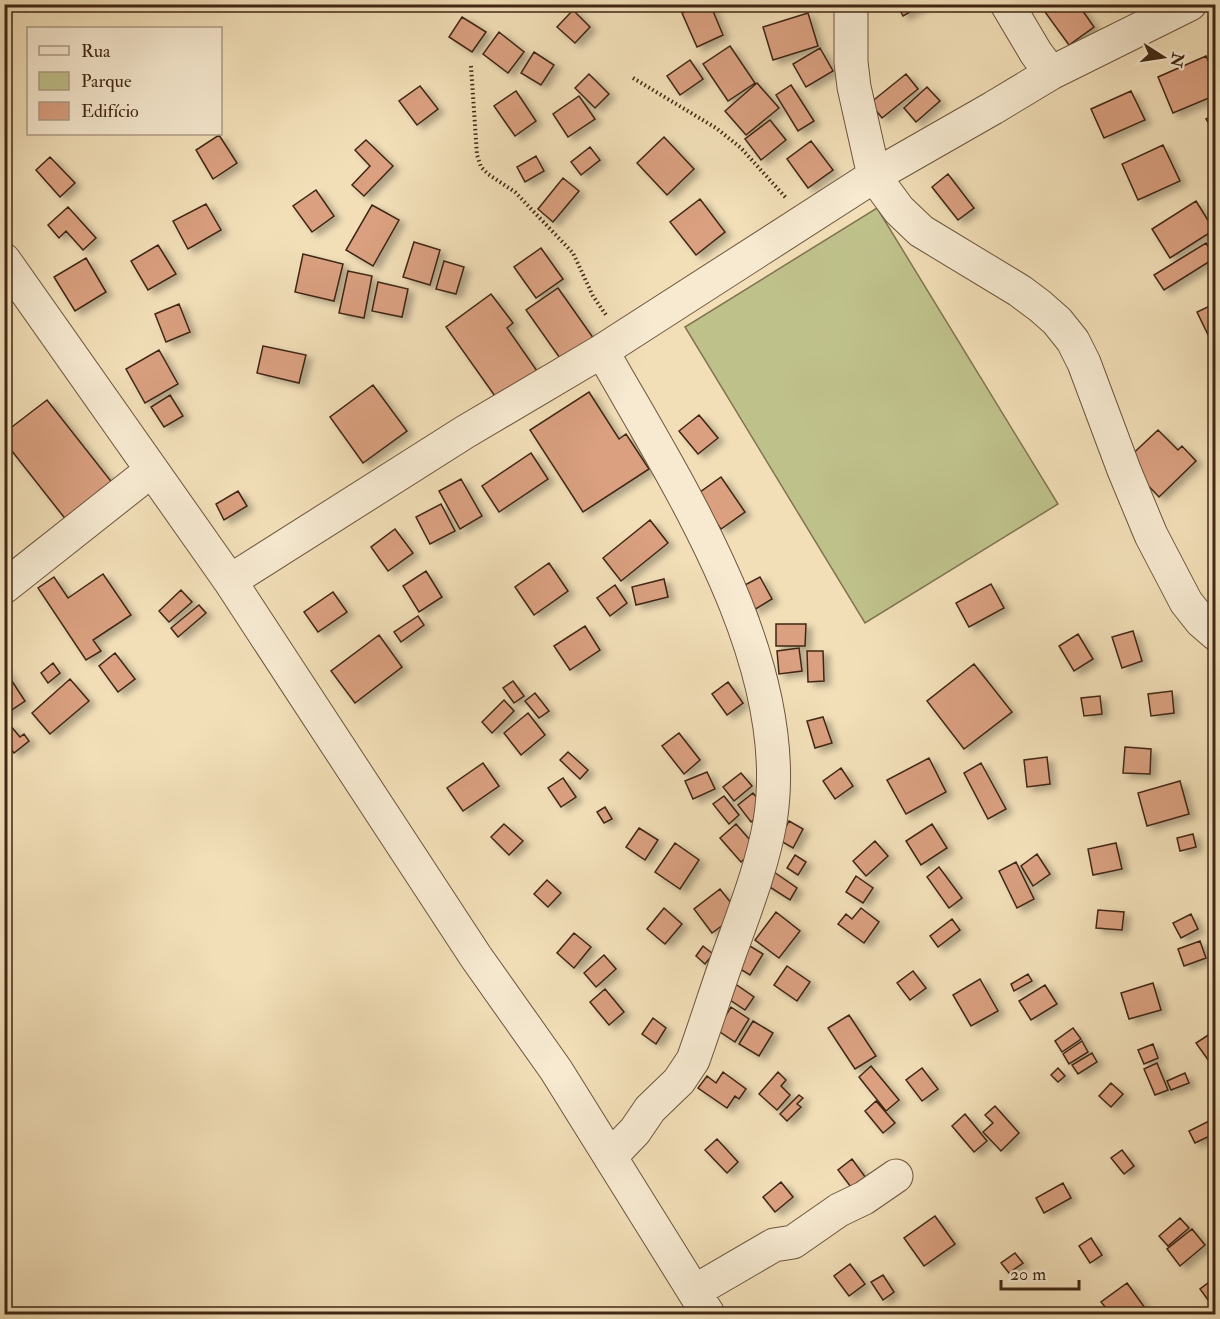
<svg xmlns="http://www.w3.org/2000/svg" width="1220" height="1319" font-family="'IM FELL Double Pica',serif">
<defs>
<filter id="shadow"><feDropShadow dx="6" dy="4" stdDeviation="3" flood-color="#0004"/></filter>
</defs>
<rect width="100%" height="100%" fill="#f2dfb8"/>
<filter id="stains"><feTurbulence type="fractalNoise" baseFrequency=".00333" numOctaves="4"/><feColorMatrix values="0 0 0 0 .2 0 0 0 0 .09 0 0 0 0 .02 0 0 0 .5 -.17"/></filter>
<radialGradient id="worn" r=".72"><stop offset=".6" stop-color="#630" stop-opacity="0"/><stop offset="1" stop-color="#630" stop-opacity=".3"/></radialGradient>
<path fill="#bfc18b" stroke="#807450" stroke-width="1.5" d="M877,208l181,296 -193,119 -180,-296z"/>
<path fill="#daa080" stroke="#402714" stroke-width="1.5" filter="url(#shadow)" d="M700,4h10l13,31 -26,12 -15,-34z
M897,4h27l-21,12z
M1055,4h23l16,23 -25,18 -24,-33z
M573,10l17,17 -15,16 -18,-16z
M808,13l10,33 -45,14 -10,-33z
M462,17l24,15 -14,20 -23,-15z
M499,32l25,20 -16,21 -25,-19z
M730,46l25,37 -27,18 -25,-37z
M820,48l13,23 -27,16 -13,-23z
M534,52l20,13 -13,20 -20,-12z
M1206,56l10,22v17l-43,18 -15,-36z
M690,60l13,19 -23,16 -13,-19z
M589,74l20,20 -14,14 -20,-20z
M906,74l12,15 -36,29 -12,-15z
M757,83l22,25 -33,27 -21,-24z
M791,85l23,36 -16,10 -22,-36z
M420,86l18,23 -21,16 -18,-24z
M927,87l13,14 -24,21 -12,-14z
M516,91l20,30 -21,15 -21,-30z
M1131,91l14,29 -41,18 -13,-29z
M579,96l16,23 -27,18 -15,-23z
M1216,113v22l-10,-16z
M770,120l16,20 -25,20 -16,-21z
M219,135l18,28 -24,16 -17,-29z
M664,137l30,32 -27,26 -30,-32z
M366,140l27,26 -29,30 -12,-11 18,-19 -15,-16z
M811,141l22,29 -25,18 -21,-29z
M1163,145l17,36 -42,19 -16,-36z
M590,147l10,13 -19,15 -10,-13z
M536,156l8,15 -19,11 -8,-15z
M50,157l25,26 -15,14 -24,-27z
M948,174l26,34 -16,12 -26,-33z
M563,178l16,13 -26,31 -15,-13z
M316,190l18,26 -22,16 -19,-26z
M700,199l25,33 -29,23 -26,-33z
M1196,201l18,29 -44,28 -18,-29z
M206,204l15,26 -33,19 -15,-28z
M372,205l27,15 -26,46 -27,-16z
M68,207l28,31 -13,12 -17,-19 -7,7 -11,-13z
M414,242l26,8 -10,35 -27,-8z
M1206,243l9,15 -51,32 -10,-15z
M158,245l18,29 -28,16 -17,-29z
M541,248l22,31 -27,19 -22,-31z
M303,254l40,10 -9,37 -39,-9z
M86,258l20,34 -31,19 -21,-34z
M444,261l20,6 -8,27 -20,-5z
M348,271l24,5 -8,42 -25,-5z
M378,282l30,7 -6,28 -30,-6z
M558,288l36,51 -32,22 -36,-51z
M491,294l22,29 -6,5 35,50 -40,28 -56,-79z
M1216,303v45l-1,1 -18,-37z
M179,304l11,28 -24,10 -11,-28z
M263,346l43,9 -7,28 -42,-10z
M159,350l19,34 -33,19 -19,-34z
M373,385l34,46 -44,32 -33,-46z
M589,392l30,47 7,-5 23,35 -66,43 -53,-82z
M170,395l13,21 -19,11 -13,-20z
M47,400l67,85 -47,36 -63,-80v-8z
M699,415l19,23 -20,16 -19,-23z
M1158,430l20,20 4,-4 14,15 -37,36 -34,-36z
M531,453l17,26 -49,33 -17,-26z
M721,477l24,35 -24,17 -25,-34z
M461,479l21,37 -22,13 -21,-38z
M238,491l9,15 -23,14 -8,-16z
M441,504l14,27 -25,13 -14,-27z
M650,520l18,23 -47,38 -18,-23z
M395,529l18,24 -25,18 -17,-24z
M549,563l19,28 -34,24 -19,-28z
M426,571l16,26 -23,15 -16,-26z
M103,574l28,41 -38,25 8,11 -15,9 -48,-72 16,-11 14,21z
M760,577l12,22 -18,11 -13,-23z
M664,579l4,18 -32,8 -4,-18z
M991,584l13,24 -35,19 -13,-24z
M615,585l12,18 -17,13 -13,-18z
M181,590l11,12 -23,20 -10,-11z
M333,592l14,20 -29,20 -14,-20z
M199,605l7,8 -28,24 -7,-9z
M418,616l6,9 -23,17 -7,-10z
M776,624h30l-1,22h-29z
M585,626l15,24 -30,20 -16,-24z
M1133,631l9,30 -20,7 -10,-31z
M1078,634l15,25 -19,12 -15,-25z
M379,635l23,32 -47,36 -24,-32z
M799,648l3,23 -23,3 -2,-23z
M807,651h16l1,30 -16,1z
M115,653l20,26 -17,13 -19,-26z
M53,663l7,10 -12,10 -7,-10z
M974,664l38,48 -48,37 -37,-48z
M4,669l21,32 -21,14z
M70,679l19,22 -39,33 -18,-21z
M513,681l11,15 -10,7 -11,-15z
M728,682l15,21 -16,12 -15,-21z
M1172,691l2,22 -23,3 -3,-22z
M535,693l14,18 -10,7 -14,-17z
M1100,696l2,18 -18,2 -3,-18z
M504,700l10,11 -22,22 -10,-11z
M528,713l17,22 -24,20 -17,-22z
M823,717l9,26 -17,5 -8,-27z
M9,724l11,13 4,-3 5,7 -15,12 -10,-12v-13z
M679,733l21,27 -16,14 -22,-28z
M1125,747l26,2 -1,25 -27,-1z
M568,752l20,18 -8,9 -20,-19z
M1047,757l3,27 -23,3 -3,-27z
M929,758l17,34 -40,22 -19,-34z
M483,763l16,23 -36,25 -16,-23z
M981,763l25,46 -18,10 -24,-46z
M841,768l12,18 -18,13 -12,-18z
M707,772l8,17 -22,10 -8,-18z
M741,773l11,13 -18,15 -11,-14z
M563,778l13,19 -15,10 -13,-19z
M1180,781l9,33 -42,12 -9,-33z
M753,793l13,16 -15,13 -13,-17z
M724,796l15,19 -10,9 -16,-20z
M605,807l7,12 -8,4 -7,-11z
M789,821l14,8 -10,19 -14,-8z
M504,824l19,17 -14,14 -18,-18z
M736,824l21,24 -16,14 -21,-24z
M932,824l15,24 -26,17 -15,-24z
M639,828l19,12 -13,20 -19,-13z
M1193,834l3,13 -16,4 -3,-13z
M875,841l13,15 -22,20 -13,-15z
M675,843l24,17 -19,29 -25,-17z
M1116,843l6,26 -29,6 -5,-26z
M1037,854l13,20 -17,12 -12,-20z
M795,855l11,7 -8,13 -11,-7z
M1016,862l18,37 -17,9 -18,-37z
M939,867l23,31 -13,10 -22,-31z
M774,872l23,16 -7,12 -25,-16z
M856,876l17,12 -10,15 -17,-11z
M547,880l14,13 -13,14 -14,-13z
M720,889l19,24 -27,20 -18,-24z
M664,908l18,16 -17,20 -18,-15z
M861,908l18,14 -15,21 -26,-19 8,-10 6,5z
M1098,910l26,2 -2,18 -26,-2z
M776,912l24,19 -21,27 -24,-18z
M1191,914l7,15 -17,9 -8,-15z
M952,919l8,11 -22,17 -8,-11z
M574,933l17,14 -17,21 -17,-15z
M1200,941l6,17 -22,8 -6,-17z
M745,943l18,11 -13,21 -18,-11z
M703,946l10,8 -8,10 -9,-8z
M604,955l12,14 -20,18 -12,-14z
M787,966l23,16 -13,19 -23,-16z
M913,971l13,17 -16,12 -13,-17z
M1028,974l4,7 -18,10 -3,-7z
M980,979l18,32 -27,15 -18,-31z
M734,983l20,14 -9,13 -21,-14z
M1153,983l8,27 -32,9 -8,-26z
M1045,985l12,19 -26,16 -12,-19z
M605,989l19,23 -15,13 -19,-23z
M731,1007l18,12 -14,23 -18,-12z
M849,1015l27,41 -21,13 -27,-41z
M653,1018l13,10 -10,16 -14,-10z
M753,1021l20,12 -14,23 -20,-12z
M1073,1028l8,11 -19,13 -7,-11z
M1216,1030v41l-20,-28z
M1082,1041l6,11 -19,12 -6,-10z
M1153,1044l5,14 -14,6 -6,-14z
M1092,1053l5,9 -19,12 -6,-9z
M1157,1063l11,27 -13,5 -11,-26z
M871,1066l28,34 -13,11 -27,-34z
M922,1068l16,21 -16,12 -16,-21z
M1058,1068l7,8 -7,6 -7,-7z
M723,1072l23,17 -7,10 -4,-3 -8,12 -29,-20 9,-12 9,7z
M778,1072l8,8 -5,6 9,9 -13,15 -18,-16z
M1185,1073l4,10 -18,7 -4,-9z
M1111,1083l12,11 -12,13 -12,-11z
M799,1095l4,3 -6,6 4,3 -14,14 -7,-7z
M876,1101l19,22 -12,10 -18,-22z
M995,1106l24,27 -18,18 -18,-19 10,-9 -8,-8z
M965,1114l22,27 -13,11 -22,-26z
M1213,1119l3,6v8l-21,10 -6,-12z
M717,1139l21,23 -11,11 -22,-23z
M1122,1150l12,16 -10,8 -13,-16z
M852,1159l19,26 -14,10 -19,-25z
M781,1182l12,15 -18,15 -12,-15z
M1063,1183l8,15 -27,15 -8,-15z
M935,1216l20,28 -31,22 -20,-28z
M1180,1218l9,10 -21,18 -9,-10z
M1192,1229l13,16 -25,21 -13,-17z
M1091,1238l11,17 -12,8 -11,-17z
M1015,1253l8,10 -14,10 -8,-10z
M850,1264l15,20 -16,12 -15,-20z
M883,1275l11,17 -11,8 -12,-18z
M1216,1277v17l-8,6 -8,-11z
M1127,1283l18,25 -8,6h-26l-10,-12z"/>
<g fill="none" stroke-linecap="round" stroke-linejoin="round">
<defs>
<path id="minor" d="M851,4v58l3,25 20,89 25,34 22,21 99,60 20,15 17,15 16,20 11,22 40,107 27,65 35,67 15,19 15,13
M1051,73l139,-69
M4,260l226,321 246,376 80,113 152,244
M602,351c75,133 194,311 168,471 -8,45 -25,88 -40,130 -13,36 -24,72 -37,108l-14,21 -29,28 -15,22 -25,26
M230,581l235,-149 137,-81 272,-175 119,-68 58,-35 -15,-20 -29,-49
M4,587l148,-117
M695,1291l79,-46 19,-3 46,-32 25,-12 32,-22"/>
</defs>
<use href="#minor" stroke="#6c553d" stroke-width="35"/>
<path stroke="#402714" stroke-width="4" stroke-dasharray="1.5 3" stroke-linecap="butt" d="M471,66l6,89 4,12 7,7 27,18 58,61 20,43 13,19
M633,78l83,50 25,20 46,51"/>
<use href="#minor" stroke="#f7ead1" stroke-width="33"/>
</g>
<rect width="1220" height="1319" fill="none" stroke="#f2dfb8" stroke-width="24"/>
<rect x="6" y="6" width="1208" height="1307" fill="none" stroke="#402714" stroke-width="3"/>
<rect x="12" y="12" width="1196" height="1295" fill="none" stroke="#402714" stroke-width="1.5"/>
<rect x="27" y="27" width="195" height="108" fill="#f7ead1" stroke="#ae9c85" stroke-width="1.5"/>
<rect x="39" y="46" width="30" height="9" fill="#f7ead1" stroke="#ae9c85" stroke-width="1.5"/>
<text x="81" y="57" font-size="18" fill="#402714">Rua</text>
<rect x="39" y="72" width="30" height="18" fill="#bfc18b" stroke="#ae9c85" stroke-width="1.5"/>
<text x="81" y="87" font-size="18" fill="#402714">Parque</text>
<rect x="39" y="102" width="30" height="18" fill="#daa080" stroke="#ae9c85" stroke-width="1.5"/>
<text x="81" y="117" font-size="18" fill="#402714">Edifício</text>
<g transform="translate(1163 57) rotate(102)" stroke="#f7ead1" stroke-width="4.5" paint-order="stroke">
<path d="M0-4.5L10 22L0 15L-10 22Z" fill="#402714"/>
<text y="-9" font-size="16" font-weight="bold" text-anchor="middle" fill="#402714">N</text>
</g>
<path d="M1001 1280v9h78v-9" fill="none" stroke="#402714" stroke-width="3"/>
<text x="1010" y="1280" font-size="18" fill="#402714" stroke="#f7ead1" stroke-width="4.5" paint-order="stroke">20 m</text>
<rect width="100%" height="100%" filter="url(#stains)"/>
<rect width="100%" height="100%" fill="url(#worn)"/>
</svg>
